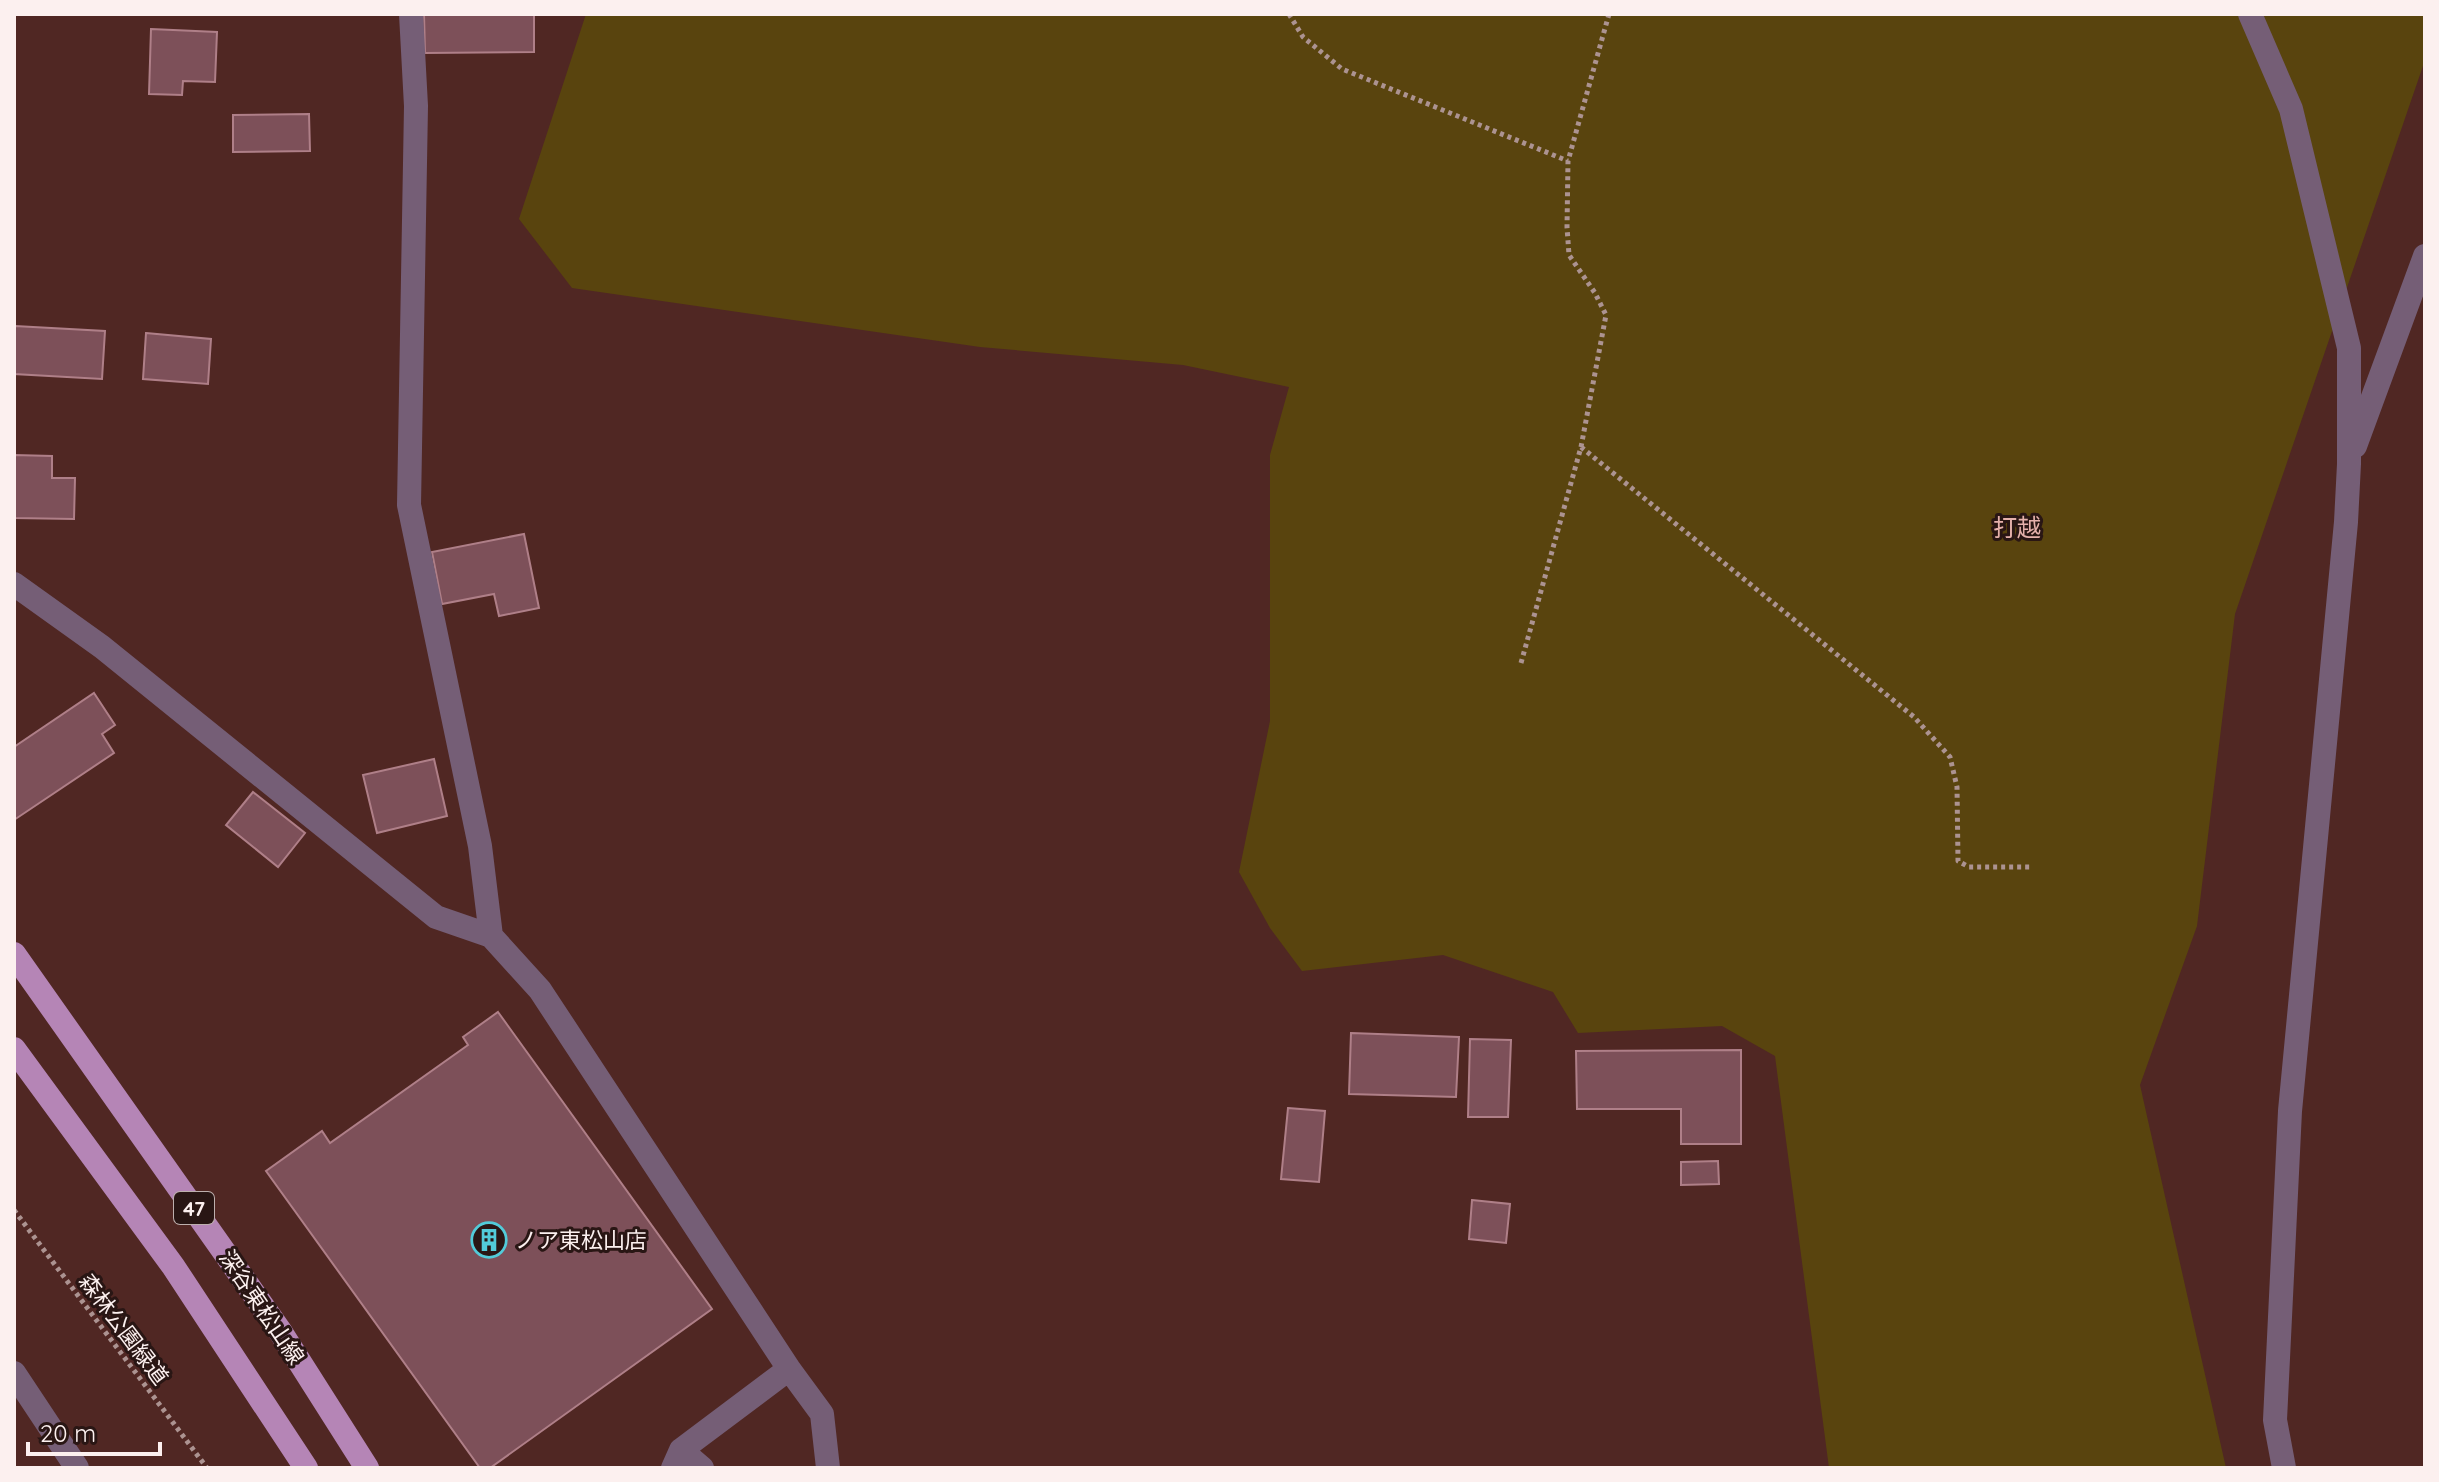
<svg xmlns="http://www.w3.org/2000/svg" width="2439" height="1482" font-family="Quicksand,'Noto Sans JP',sans-serif">
	<style>
		.green { fill: #59440e }
		.building { fill: #7d5059; stroke: #af7f88; stroke-width: 2 }
		.lines { fill: none; stroke-linecap: round; stroke-linejoin: round }
		.path { stroke: #ac9391; stroke-width: 5; stroke-dasharray: 4 4; stroke-linecap: butt }
		.minor { stroke: #755e76; stroke-width: 24 }
		.major { stroke: #b585b6; stroke-width: 24 }
		.labels { text-anchor: middle; dominant-baseline: central; stroke-width: 6; stroke-linejoin: round; paint-order: stroke }
		.shield { fill: #291614; stroke: #bdafad; stroke-width: 2 }
		.shield-label { font-size: 20px; font-weight: bold; fill: #fcf0ef }
		.poi-label { font-size: 22px; fill: #fcf0ef; stroke: #291614; text-anchor: start }
		.street-label { font-size: 22px; fill: #fcf0ef; stroke: #291614 }
		.neighbourhood-label { font-size: 24px; fill: #e5b1ab; stroke: #291614 }
	</style>
	<rect width="100%" height="100%" fill="#502723"/>
	<path class="green" d="M586 14H2425V60L2235 614 2197 926 2140 1085 2226 1468H1829L1775 1056 1722 1026 1578 1033 1553 992 1443 955 1302 971 1270 928 1239 872 1270 721V455L1289 387 1183 365 980 347 572 288 519 219Z"/>
	<path class="building" d="M424 14H534V52L425 53Z
		M151 29 217 32 215 82 183 81 182 95 149 94Z
		M309 114 310 151 233 152V115Z
		M15 326 105 331 102 379 14 374Z
		M146 333 211 339 208 384 143 379Z
		M14 455 52 456V478H75L74 519 14 518Z
		M524 534 539 608 499 616 494 594 442 604 432 552Z
		M94 693 115 725 102 734 114 753 14 820V747Z
		M434 759 447 816 377 833 363 775Z
		M253 792 305 833 278 867 226 825Z
		M498 1012 712 1309 490 1468H480L266 1171 322 1131 330 1143 468 1045 463 1037Z
		M1351 1033 1459 1037 1456 1097 1349 1094Z
		M1470 1039 1511 1040 1508 1117H1468Z
		M1741 1050V1144H1681V1109H1577L1576 1051Z
		M1288 1108 1325 1111 1319 1182 1281 1179Z
		M1718 1161 1719 1184 1681 1185V1162Z
		M1472 1200 1510 1204 1506 1243 1469 1239Z"/>
	<g class="lines">
		<path class="path" d="M1289 14 1303 37 1342 69 1568 161
			M1581 447 1914 717 1950 757 1957 787 1958 861 1969 867H2031
			M1521 663 1581 447 1606 315 1595 293 1569 255 1567 227 1568 161 1609 14
			M14 1210 207 1468"/>
		<path class="minor" d="M411 14 416 106 409 505 480 846 491 936
			M2250 14 2291 109 2349 348V464L2346 522 2290 1111 2275 1420 2284 1468
			M2355 446 2425 256
			M14 584 102 647 436 917 491 936 540 990 789 1369 822 1414 828 1468
			M14 1373 77 1468
			M681 1450 702 1468
			M673 1468 681 1450 789 1369"/>
		<path class="major" d="M14 954 280 1331 367 1468
			M14 1049 173 1266 306 1468"/>
	</g>
	<defs>
		<symbol id="building-ring" viewBox="-11 -11 22 22"><circle r="9.5" fill="#291614" stroke="#52cbd9" stroke-width="1.5"/><path d="M-4-6H4V6H1V3H-1V6H-4ZM-2.5-4.3h1.7v1.8h-1.7ZM.8-4.3h1.7v1.8H.8ZM-2.5-1h1.7V.8h-1.7ZM.8-1h1.7V.8H.8Z" fill="#52cbd9"/></symbol>
	</defs>
	<g fill-rule="evenodd">
		<use href="#building-ring" x="469" y="1220" width="40" height="40"/>
	</g>
	<g class="labels">
		<rect class="shield" x="174" y="1192" width="40" height="32" rx="6"/>
		<g class="shield-label">
			<text x="194" y="1208">47</text>
		</g>
		<g class="poi-label">
			<text x="515" y="1240">ノア東松山店</text>
		</g>
		<g class="street-label">
			<text transform="translate(262 1307) rotate(56)">深谷東松山線</text>
			<text transform="translate(124 1329) rotate(53)">森林公園緑道</text>
		</g>
		<g class="neighbourhood-label">
			<text x="2017" y="527">打越</text>
		</g>
	</g>
	<rect width="2439" height="1482" fill="none" stroke="#fcf0ef" stroke-width="32"/>
	<path d="M28 1442v12h132v-12" fill="none" stroke="#fcf0ef" stroke-width="4"/>
	<text x="40" y="1442" font-size="24" fill="#fcf0ef" stroke="#291614" stroke-width="6" paint-order="stroke">20 m</text>
</svg>
